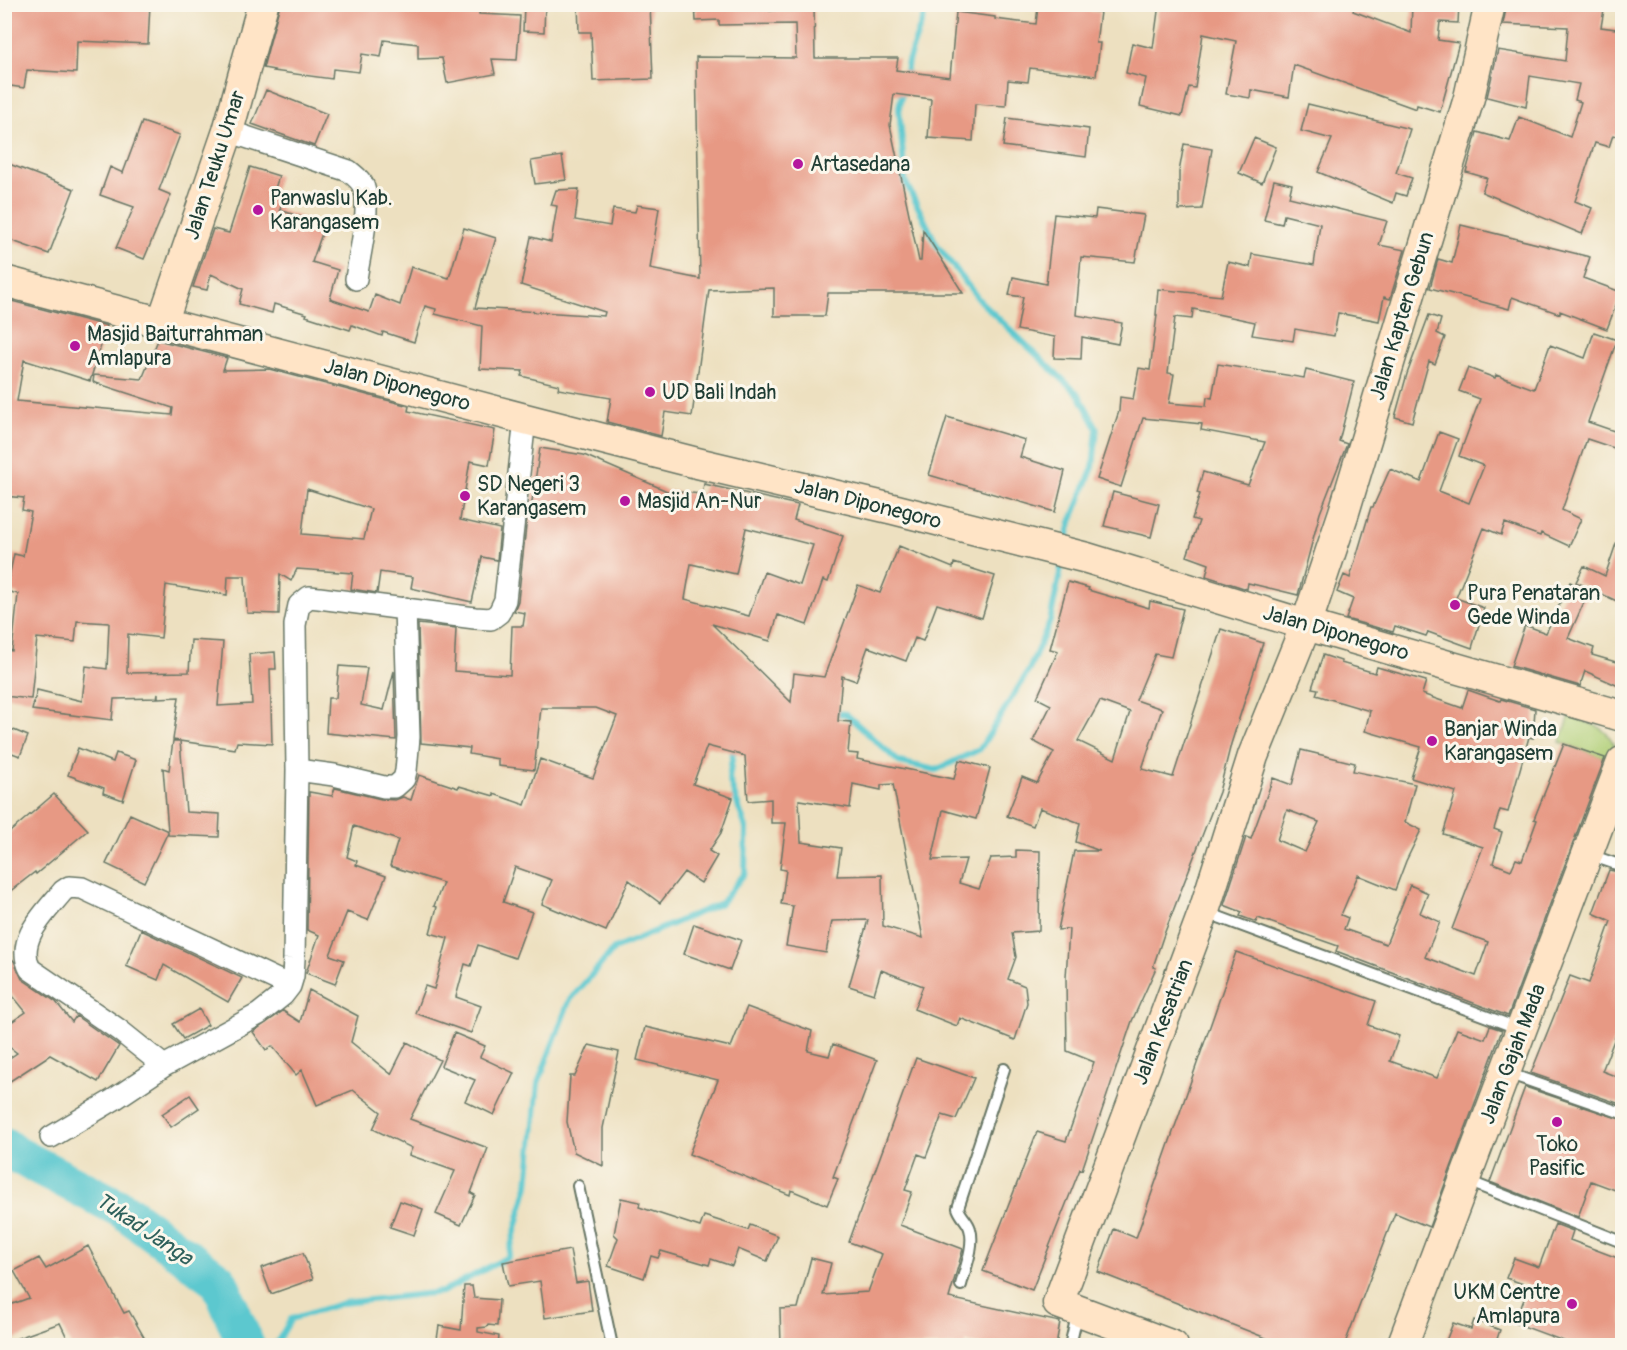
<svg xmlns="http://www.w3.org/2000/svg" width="1627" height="1350" font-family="Pangolin,sans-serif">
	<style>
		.green { fill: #afce75; stroke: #678654; stroke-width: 1.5 }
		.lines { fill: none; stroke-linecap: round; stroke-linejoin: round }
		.stream { stroke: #5bc8cf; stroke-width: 6 }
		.river { stroke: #5bc8cf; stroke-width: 38 }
		.building { fill: #e79984; fill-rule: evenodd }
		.lane-casing { stroke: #677665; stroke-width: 14 }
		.street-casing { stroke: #677665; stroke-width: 24 }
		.secondary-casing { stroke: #677665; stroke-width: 33 }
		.lane { stroke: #fff; stroke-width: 10 }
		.street { stroke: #fff; stroke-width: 21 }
		.secondary { stroke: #ffe4c6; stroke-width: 30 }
		.poi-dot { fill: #b5179e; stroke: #fbf7ec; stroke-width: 2 }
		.labels { text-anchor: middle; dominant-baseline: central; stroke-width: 6; stroke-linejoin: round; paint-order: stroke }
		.poi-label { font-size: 21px; fill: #1f3d34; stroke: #fbf7ec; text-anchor: start }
		.street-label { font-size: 21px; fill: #1f3d34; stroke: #fbf7ec }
		.water-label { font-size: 22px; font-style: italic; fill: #2e605b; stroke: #fbf7ec }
	</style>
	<rect width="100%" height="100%" fill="#fbf7ec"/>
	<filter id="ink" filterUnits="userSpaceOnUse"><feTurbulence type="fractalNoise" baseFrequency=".0167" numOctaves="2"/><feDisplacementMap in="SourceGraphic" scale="12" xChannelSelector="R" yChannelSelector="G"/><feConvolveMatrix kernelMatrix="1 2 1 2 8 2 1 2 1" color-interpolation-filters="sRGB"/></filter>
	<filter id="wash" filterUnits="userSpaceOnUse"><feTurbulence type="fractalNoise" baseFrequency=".008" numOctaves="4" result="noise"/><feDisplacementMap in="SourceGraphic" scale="24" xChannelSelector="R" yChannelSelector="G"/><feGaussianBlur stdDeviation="1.35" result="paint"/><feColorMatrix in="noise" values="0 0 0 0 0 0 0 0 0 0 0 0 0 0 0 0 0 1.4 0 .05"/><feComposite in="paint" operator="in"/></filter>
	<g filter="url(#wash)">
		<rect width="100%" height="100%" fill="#ede0c0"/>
		<path class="green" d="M1570 716C1591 723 1612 728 1616 753L1609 760 1560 742Z"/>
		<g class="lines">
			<path class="stream" d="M905 78 908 61 928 4
				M903 88 899 107 905 181 937 245 980 301 1079 395 1097 428 1093 467 1071 522 1066 543
				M831 713 846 714 899 762 936 770 980 749 1029 670 1050 621 1063 559
				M275 1346 291 1319 343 1303 442 1292 508 1257 528 1185 538 1083 569 1001 614 949 721 903 745 873 746 828 729 779 734 746"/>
			<path class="river" d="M4 1146 13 1153 123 1210 219 1281 246 1346"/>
		</g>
		<g id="blocks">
			<path class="building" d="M4 4H150L148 44 77 41 76 73 27 70 24 88 4 85Z
				M280 4H480L479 14 520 16 517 60 492 59 495 74 447 83 442 58 418 59V44L384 40 381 57 362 54 359 72 333 69 332 79 273 71 274 70 263 68Z
				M524 4H545L544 32 523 31Z
				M578 4H650L653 79 593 81 591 32H579Z
				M695 4H770V11L814 6 815 58H898L896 70 950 77 956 12 995 17V19L1036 24 1038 7 1100 12 1096 43H1100L1096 76 1030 68 1028 82 1008 80 1006 106 975 104 973 141 928 138 931 99 894 94 890 125 919 261H921L923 230 963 293H828L825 316H774V288L709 290 692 416 665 412 661 436 607 422 611 398 558 389 559 385 521 376 523 371 480 369 482 326 435 314 436 309 425 306 414 342 383 332 382 336 352 325 350 330 306 316 307 314 274 304 272 313 239 304 243 289 211 274 207 290 193 287 213 229 229 233 250 167 279 176 273 195 283 198 280 210 325 225 312 262 338 270 330 299 369 312 375 295 400 305 411 267 449 278 464 228 496 238 485 274H484L475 308 604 316 605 312 521 285 531 237 551 242 557 206 551 205 556 190 579 189 575 220 610 226 613 209 635 212 637 205 659 208 650 269 700 279 696 57 796 58 795 24 719 25V20L696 21Z
				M1159 4H1356L1353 11 1411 33 1412 4H1459L1458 23 1440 22 1438 40 1459 43 1440 112 1417 105 1416 109 1294 65 1289 97 1251 90 1250 98 1226 94 1236 41 1203 34 1195 88 1189 87 1182 116 1140 106 1146 78 1126 73 1132 43 1153 48Z
				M1507 4H1605L1601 27 1623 30V137L1613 135 1609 147 1595 143 1575 201 1592 208 1582 234 1482 192 1487 178 1466 172 1477 132 1510 141 1519 117 1570 137 1581 102 1575 100 1579 84 1530 76 1526 107 1487 97 1498 50 1565 61 1568 27 1503 24Z
				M266 90 327 114 314 146 252 124Z
				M1308 104 1410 129 1396 173 1412 178 1406 196 1396 193 1393 203 1318 172 1332 139 1301 131Z
				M1007 118 1089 129 1086 157 1003 146Z
				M142 122 180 135 159 190 171 195 144 259 116 248 134 207 100 195 110 167 123 173Z
				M1254 138 1276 147 1262 183 1239 173Z
				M1184 144 1212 149 1202 209 1179 210V172Z
				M562 156 566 180 535 184 531 161Z
				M4 162 74 189 49 254 4 238Z
				M1274 180 1292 184 1289 197 1387 221 1379 245 1405 250 1390 299 1384 297 1379 321 1338 313 1334 336 1295 329 1293 341 1252 335 1255 322 1193 309 1192 319 1175 317 1168 373 1174 374 1169 403 1206 406 1207 397 1212 398 1218 364 1304 378 1306 370 1354 382 1339 441 1347 444 1320 513 1298 595 1248 583 1247 589 1206 576 1209 564 1187 556 1199 521 1192 519 1200 494 1197 493 1203 472 1248 485 1265 442 1201 430 1202 424 1143 418 1121 487 1097 479 1119 411 1120 397 1133 399 1139 368 1150 370 1157 315H1156L1158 289 1221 296 1228 262 1250 267 1252 254 1314 265 1320 224 1284 215 1282 224 1264 220Z
				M1096 209 1144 215 1135 262 1081 257 1076 315 1122 323 1118 344 1082 337 1081 359 1054 358 1055 337 1017 330 1023 297 1009 295 1013 277 1046 284 1054 214 1095 218Z
				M1461 225 1590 257 1583 278 1621 292 1607 329 1560 311V314L1512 297 1509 309 1430 288 1438 259 1452 263Z
				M4 299 107 326 90 381 24 360 17 401 172 415 173 408 93 382 94 375 142 379 158 340 227 358 223 370 269 369 409 406 408 411 495 430 489 465 470 461 460 520 500 529 497 560 482 557 472 602 411 588 413 577 380 572 377 593 351 589 353 573 297 569 291 581 280 574 279 614 247 613 245 576H228L227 595 166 585 161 638 128 634 127 673 189 672 191 640 223 642 218 706 252 704 249 654 275 652 276 669H270L272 744 237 742 235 749 173 740 179 697 158 698V693L157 698 114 699 112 720 32 710 37 690 82 701 86 666 107 669 109 623 77 621 75 642 37 638 31 699 4 696V650L12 651 18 594 6 591 14 554 23 556 31 512 22 510 24 498 4 496ZM307 489 371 509 364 539 302 534Z
				M1429 315 1441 319 1437 333 1445 337 1435 364 1429 361 1412 422 1395 417 1407 374Z
				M1594 332 1617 340 1588 422 1623 434V451L1587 439 1562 510 1581 519 1569 546 1541 533 1540 536 1505 523 1501 535 1484 528 1456 598 1484 608 1472 648 1428 632 1426 636 1395 626 1393 632 1346 619 1353 599 1337 592 1344 575 1350 578 1371 507H1373L1390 469 1421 482 1439 432 1458 439 1439 491 1469 503 1484 466 1459 456 1480 399 1459 391 1468 368 1495 378 1496 375 1534 389 1550 345 1585 358Z
				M947 417 1025 440 1020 457 1065 471 1055 512 929 475Z
				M540 448 584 455 667 491 702 494 704 484 798 505 794 520 843 536 828 582 823 580 807 625 778 615 770 641 712 624 791 702 794 673 824 677 858 585 880 593 899 546 953 568 954 563 995 576 982 618 937 604 923 641 915 638 906 661 868 647 856 681 842 676 838 721 851 722 848 753 858 754 857 759 954 779 959 760 990 768 976 819 943 810 932 860 966 859 959 883 979 889 991 858 1016 857V850L1040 851 1039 931 1012 933 1016 957 1008 979 1025 986 1027 1003 1015 1040 960 1018 957 1026 914 1009 923 986 881 970 874 994 849 986 868 920 832 921 826 953 786 946 793 906 781 904 786 870 780 869 786 823H771V799L748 801 745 756 707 746 693 784 733 798 721 833 709 851 717 856 701 883 684 872 660 903 629 880 606 931 542 904 552 880 515 867 503 902 532 912 515 958 478 945 471 966 465 964 456 997 481 1006 471 1033 415 1013 425 986 434 989 448 938 430 933 437 907 434 906 443 883 390 866 398 840 354 826 347 857 357 861 356 865 386 876 368 920 347 912 330 955 344 960 335 984 306 973 319 935 307 930 309 792 332 796 335 788 381 799 395 800 403 797 411 800 419 775 458 788 459 786 494 796V794L525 805 540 759 593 778 617 716 596 708H541L534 770 498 766V759L469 754 470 748 421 743 418 624 456 628 454 671 510 675 512 626H523L525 613 514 611 518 601 528 508H531ZM746 528 813 545 800 585 764 572 749 616 685 599 691 564 736 574ZM853 784 881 790V785L893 784 923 938 883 926 882 875 837 876 841 848 801 842 799 800 850 808Z
				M1113 492 1159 504 1151 537 1104 526Z
				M1620 532 1623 533V604L1576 582 1584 566 1605 576Z
				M1068 582 1089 588 1088 590 1149 608 1150 601 1183 609 1171 657 1155 654 1136 700 1162 709 1142 769 1173 777 1221 629 1263 643 1231 744 1219 792 1163 937 1153 967 1156 968 1132 1021 1082 1170 1080 1169 1032 1290 983 1271 1037 1132 1066 1141 1094 1062 1067 1051 1066 978 1069 929 1058 930 1074 851H1100L1076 842 1080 823 1040 808 1033 826 1007 816 1022 777 1037 783 1054 752 1033 741 1051 705 1037 698 1058 651 1050 649ZM1100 701 1130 712 1115 759 1078 741Z
				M1570 582 1589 591 1568 638 1594 648 1592 655 1623 664V688L1585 671 1580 686 1511 666 1525 625 1546 633Z
				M1323 655 1341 661V663L1375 673 1377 667 1426 681 1422 694 1462 708 1468 690 1500 701 1501 699 1535 709 1533 738 1529 737 1508 812 1500 810 1494 829 1502 832 1493 863 1511 870 1516 859 1522 861 1537 820 1534 819 1564 744 1605 758 1508 1016 1336 951 1338 946 1258 918 1256 922 1240 916 1242 912 1224 905 1246 837 1251 839 1273 778 1292 785 1301 750 1355 763 1353 771 1415 784 1405 822 1421 830 1406 861 1395 890 1358 875 1341 915 1348 918 1344 929 1386 944 1410 885 1428 893 1420 913 1440 922 1425 957 1476 976 1488 942 1452 929 1483 847 1443 834 1456 792 1411 778 1421 747 1365 731 1370 711 1316 695 1318 689 1312 688ZM1287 810 1319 822 1305 852 1277 840Z
				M339 666 367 668 361 705 384 710 394 671 396 740 326 733 328 698H336Z
				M4 726 28 736 20 756 4 750Z
				M173 741H180L186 812 220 814 219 837 168 835V832L144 882 106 864 130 814 168 831 163 768 169 770Z
				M78 748 113 762 116 753 136 760 123 800 103 793 104 788 68 775Z
				M54 794 88 830 36 874 35 872 4 896V837Z
				M1609 870 1623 873V1017L1602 1071 1623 1079V1105L1531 1073 1570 976 1589 983 1611 921 1593 913Z
				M694 924 741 940 730 970 684 954Z
				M141 930 242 978 228 1002 164 965 158 980 126 966Z
				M4 952 14 961 22 979 56 1002 72 1022 76 1016 119 1046 98 1082 50 1055 4 1085V1062L17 1053 4 1043V1027L26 1012 4 985Z
				M1236 952 1376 1001 1368 1025 1399 1036 1390 1061 1437 1078 1457 1029 1485 1039 1490 1026 1502 1030 1429 1227 1395 1213 1344 1346H1269L1271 1340 1098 1272 1114 1229 1136 1238Z
				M309 990 358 1016 351 1042 391 1074 407 1042 440 1060 410 1119 488 1148 471 1193 475 1195 461 1225 436 1214 455 1171 409 1155 412 1148 373 1129 381 1112 353 1090 317 1105 302 1070 296 1075 272 1046 266 1050 253 1032 283 1011 300 1022Z
				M747 1007 812 1031 808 1051 829 1056 833 1044 877 1060 833 1177 838 1179 827 1205 791 1190 790 1195 689 1154 718 1080 637 1060 645 1027 731 1047Z
				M199 1009 208 1025 183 1039 173 1024Z
				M454 1033 485 1046 480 1057 514 1073 494 1115 465 1101 475 1080 441 1066Z
				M589 1045 619 1052 603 1128V1166L574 1152 567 1122 570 1076H575Z
				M916 1058 974 1078 956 1119 942 1115 926 1157 918 1154 905 1190 912 1192 900 1225 963 1249 949 1298 1060 1322 1056 1346H986L966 1342V1346H781L780 1309 798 1308 811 1258 831 1263 823 1295 868 1292 882 1254 849 1242Z
				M1525 1087 1623 1120V1193L1591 1181 1578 1217 1490 1182Z
				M190 1095 199 1108 171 1127 162 1114Z
				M621 1198 640 1202 639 1207 700 1227 704 1216 748 1230 750 1225 778 1236 767 1261 738 1249 732 1266 711 1259 709 1265 661 1251 658 1258 651 1256 644 1278 608 1266 618 1238 614 1234Z
				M400 1201 423 1209 414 1235 390 1227Z
				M1555 1224 1573 1231 1570 1240 1623 1260V1346H1577L1515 1323 1529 1286 1506 1278 1514 1258 1539 1267Z
				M88 1246 124 1313 129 1311 149 1346H71L60 1323 4 1343V1307L29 1298 14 1271 39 1258 46 1269Z
				M570 1250 576 1283 588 1281 592 1311 545 1318 540 1281 508 1286 503 1262Z
				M303 1253 313 1279 271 1294 261 1268Z
				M464 1286H472L474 1298 499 1300 497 1326 488 1325 487 1327 478 1328V1332L499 1336 498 1346H436L439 1326 461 1330Z
				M1474 1320 1500 1330 1497 1339 1510 1343 1509 1346H1444L1453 1323 1471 1329Z"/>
		</g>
	</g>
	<g filter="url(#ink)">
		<use href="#blocks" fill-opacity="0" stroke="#677665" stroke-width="1.5"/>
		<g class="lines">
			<defs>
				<path id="lane" d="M1590 855 1622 866
					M1205 912 1520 1029
					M1507 1073 1622 1113
					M1465 1180 1622 1242
					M578 1186 612 1346
					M961 1285C965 1269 975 1245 970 1229 968 1221 961 1217 958 1208L1004 1069
					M1070 1346 1078 1311"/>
				<path id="street" d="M228 131 349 171C355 176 362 181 364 188 371 209 359 257 356 279
					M297 770 334 775 384 787H395L404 779 406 771 409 737 405 608
					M164 1066 119 1030 30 969C15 940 45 913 63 891L69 887 82 888 290 986
					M51 1137 113 1100 164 1066 259 1014 283 995 290 986 293 976 294 959 297 770 295 625 299 605 309 597 319 598 475 618 491 619 499 613 505 600 525 419"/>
				<path id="secondary" d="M4 281 525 419 697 463 893 509 1087 558 1306 625 1622 716
					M162 323 228 131 263 4
					M1173 1346 1058 1303 1204 911 1253 756 1306 625 1344 512 1469 98 1490 4
					M1402 1346 1622 762"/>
			</defs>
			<use href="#lane" class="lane-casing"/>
			<use href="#street" class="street-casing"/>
			<use href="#secondary" class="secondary-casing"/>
			<use href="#lane" class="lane"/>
			<use href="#street" class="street"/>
			<use href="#secondary" class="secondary"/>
		</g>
	</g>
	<g class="poi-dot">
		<circle cx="798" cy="164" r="6"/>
		<circle cx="258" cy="210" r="6"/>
		<circle cx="75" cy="346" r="6"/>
		<circle cx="650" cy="392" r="6"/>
		<circle cx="465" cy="496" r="6"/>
		<circle cx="625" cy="501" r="6"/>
		<circle cx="1455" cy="605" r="6"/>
		<circle cx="1432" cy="741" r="6"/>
		<circle cx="1557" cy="1122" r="6"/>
		<circle cx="1572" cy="1304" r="6"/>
	</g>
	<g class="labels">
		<g class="poi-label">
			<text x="810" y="164">Artasedana</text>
			<text x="270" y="198">Panwaslu Kab.<tspan x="270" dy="24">Karangasem</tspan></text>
			<text x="87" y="334">Masjid Baiturrahman<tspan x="87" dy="24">Amlapura</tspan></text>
			<text x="662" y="392">UD Bali Indah</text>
			<text x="477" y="484">SD Negeri 3<tspan x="477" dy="24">Karangasem</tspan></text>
			<text x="637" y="501">Masjid An-Nur</text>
			<text x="1467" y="593">Pura Penataran<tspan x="1467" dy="24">Gede Winda</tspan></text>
			<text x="1444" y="729">Banjar Winda<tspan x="1444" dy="24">Karangasem</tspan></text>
			<text x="1557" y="1144" text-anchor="middle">Toko<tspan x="1557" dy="24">Pasific</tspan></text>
			<text x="1560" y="1292" text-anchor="end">UKM Centre<tspan x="1560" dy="24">Amlapura</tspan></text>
		</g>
		<g class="street-label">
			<text transform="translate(215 165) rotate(-72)">Jalan Teuku Umar</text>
			<text transform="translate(1402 316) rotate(-73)">Jalan Kapten Gebun</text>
			<text transform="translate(397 385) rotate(15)">Jalan Diponegoro</text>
			<text transform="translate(868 504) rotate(14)">Jalan Diponegoro</text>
			<text transform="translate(1336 633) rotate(16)">Jalan Diponegoro</text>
			<text transform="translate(1163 1022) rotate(-69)">Jalan Kesatrian</text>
			<text transform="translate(1513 1054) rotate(-69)">Jalan Gajah Mada</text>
		</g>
		<g class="water-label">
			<text transform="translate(144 1229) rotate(34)">Tukad Janga</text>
		</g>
	</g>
	<rect width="1627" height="1350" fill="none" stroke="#fbf7ec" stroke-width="24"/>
</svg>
